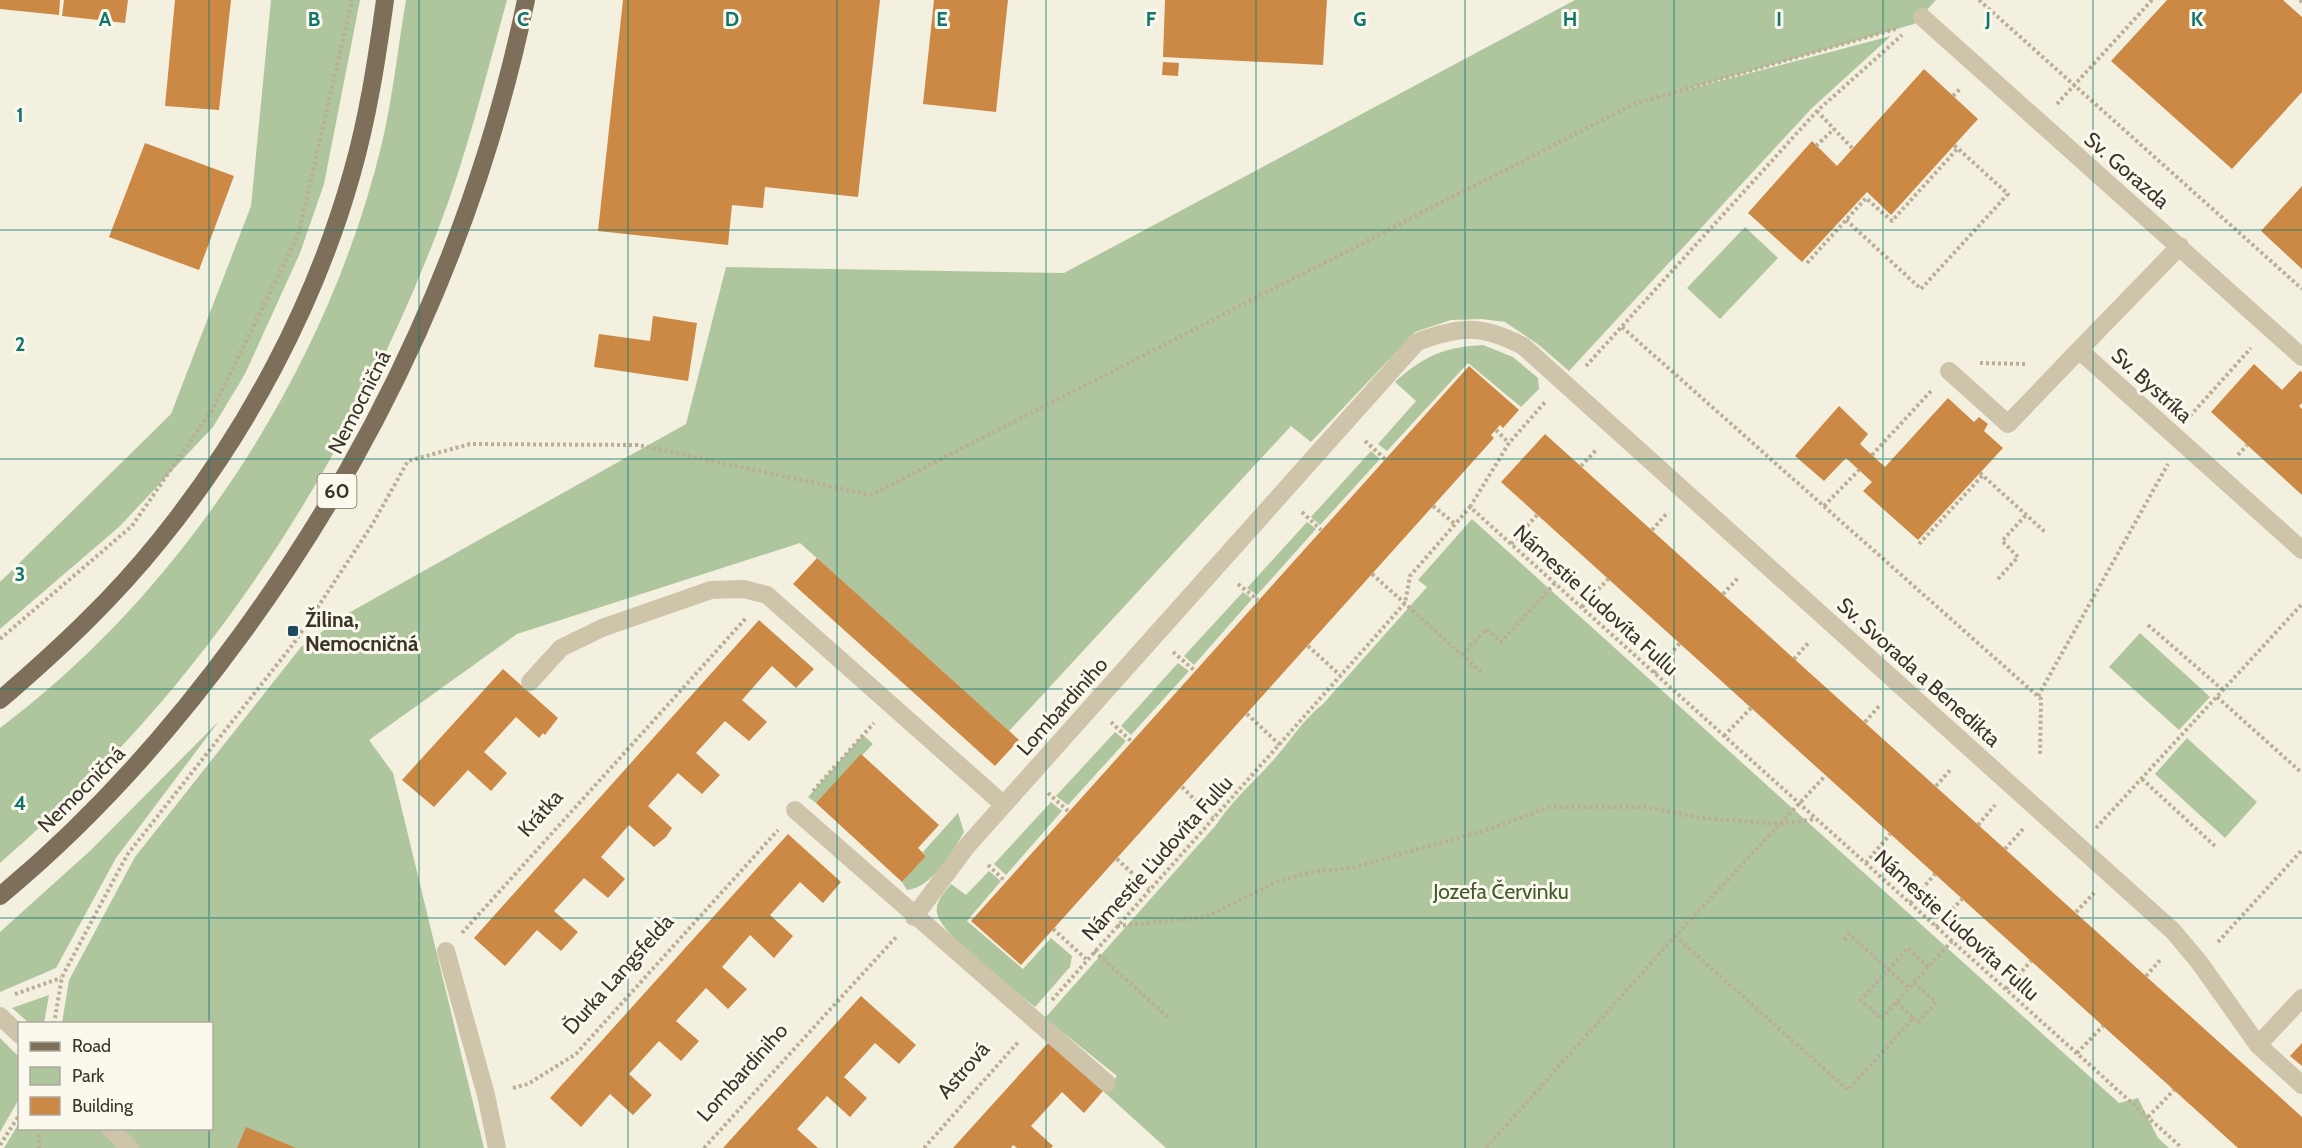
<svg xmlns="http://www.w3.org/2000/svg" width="2302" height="1148" font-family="Cabin,sans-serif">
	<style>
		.green { fill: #aec59e }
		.building { fill: #cc8945 }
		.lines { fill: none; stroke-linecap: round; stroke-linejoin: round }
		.path { stroke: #baae94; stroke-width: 4; stroke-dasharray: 3 3; stroke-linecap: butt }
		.minor { stroke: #cec4aa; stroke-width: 18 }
		.major { stroke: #7e6f5a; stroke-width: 18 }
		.grid { fill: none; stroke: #0f766e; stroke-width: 1.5; stroke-opacity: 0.55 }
		.poi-dot { fill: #1c4a60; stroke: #fbf8ed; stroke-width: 2 }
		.labels { text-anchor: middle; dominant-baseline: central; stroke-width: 6; stroke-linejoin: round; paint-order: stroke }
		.shield { fill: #fbf8ed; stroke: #756f64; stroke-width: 1.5 }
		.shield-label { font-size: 20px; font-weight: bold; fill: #3b342a }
		.street-label { font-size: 21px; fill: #3b342a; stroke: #fbf8ed }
		.poi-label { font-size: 21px; font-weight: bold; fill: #3b342a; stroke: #fbf8ed; text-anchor: start }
		.park-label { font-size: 21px; fill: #3e5b2c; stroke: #fbf8ed }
		.grid-label { font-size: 20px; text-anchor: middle; font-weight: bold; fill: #0f766e; stroke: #fbf8ed; stroke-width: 6; stroke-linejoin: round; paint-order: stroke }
	</style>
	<rect width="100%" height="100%" fill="#f4f0df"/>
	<path class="green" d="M271 0H360L324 184 300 253 245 374 213 427 119 527 0 629V582L171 414 251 206Z
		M406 0H507C485 79 466 159 436 235 364 421 258 600 122 746 83 788 42 826 0 863V728C185 589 328 368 382 143 393 96 398 47 406 0Z
		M1575 0H1936L1914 24 1678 92 1891 36 1811 109 1569 371 1539 345 1505 322 1481 319 1451 320 1415 332 1311 442 1291 426 1009 731 800 543 517 634 369 740 393 773 484 1148H4L19 1123 20 1128H212V1024L62 1023 69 980 135 857 301 647 345 615 686 424 726 267 1064 273Z
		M1745 227 1778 258 1720 319 1687 288Z
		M1483 345 1513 357 1538 378 1539 389 1521 407 1468 363 1387 451 1378 444 1416 401 1395 382C1424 356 1444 347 1483 345Z
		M1371 451 1380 459 1320 525 1311 517Z
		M1472 519 2119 1103 2138 1098 2158 1138 2169 1148H1166L1103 1091 1117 1076 1045 1018 1216 825C1233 799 1256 780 1276 757 1293 737 1302 721 1323 704L1427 587 1418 580Z
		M1307 522 1316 529 1257 595 1247 588Z
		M1243 592 1252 599 1194 665 1184 656Z
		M2140 633 2210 697 2179 730 2109 667Z
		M1178 663 1189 671 1131 735 1121 726Z
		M219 721 116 858 56 968 0 992V932L91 850Z
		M1115 732 1126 741 1068 805 1056 796Z
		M863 735 873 744 816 803 808 797Z
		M2187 738 2257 802 2225 838 2155 774Z
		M1051 802 1062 811 1006 875 994 864Z
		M958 813 964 832C953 851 932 888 907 890L902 882 926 856 923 852Z
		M989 871 1001 881 967 921 1023 969 1051 938 1072 956 1070 967 1035 1007C1014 990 941 936 937 913 935 901 945 892 951 884L966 895Z
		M49 995 44 1023H29L12 1008Z
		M0 1038 20 1058 19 1099 0 1132Z"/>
	<path class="building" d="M0 0H60L59 15 0 9Z
		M64 0H128L125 23 62 16Z
		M175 0H231L219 110 165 106Z
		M623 0H880L858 197 765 187 763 208 732 205 728 245 598 231Z
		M934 0H1008L996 112 923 104Z
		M1165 0H1327L1323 65 1163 57Z
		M2167 0H2283L2302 17V92L2232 169 2111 61Z
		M1163 62 1179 63 1178 76 1162 75Z
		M1924 69 1978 119 1891 215 1867 192 1802 262 1748 213 1812 141 1837 166Z
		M145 143 234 176 199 270 109 237Z
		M2302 186V269L2261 231Z
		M653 316 697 323 688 381 594 367 599 334 650 341Z
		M2254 364 2282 390 2300 371 2302 372V403L2299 406 2302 409V495L2211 412Z
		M1469 366 1519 410 1503 428 1500 425 1491 435 1494 438 1021 965 971 921Z
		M1948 398 1974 422 1979 417 1988 424 1984 431 2003 448 1918 540 1863 491 1872 482 1846 458 1824 481 1795 456 1839 406 1868 434 1860 444 1885 467Z
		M1545 434 2302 1117V1148H2238L1501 482Z
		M817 558 1019 740 995 766 793 584Z
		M759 620 814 669 796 688 772 666 742 700 767 722 749 741 725 721 696 753 720 775 702 794 678 773 648 806 672 828 666 837 654 847 629 825 601 857 625 879 608 898 584 878 554 911 578 932 561 951 537 930 505 966 474 938Z
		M503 669 558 718 545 735 543 733 539 738 516 717 484 752 507 773 491 791 468 770 434 807 402 780Z
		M861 754 939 825 918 848 926 856 902 882 816 803Z
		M788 834 841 882 823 903 800 882 770 915 793 936 774 958 750 935 722 967 747 989 728 1009 706 988 676 1021 699 1041 681 1061 659 1041 629 1074 652 1095 633 1115 610 1094 581 1127 550 1098Z
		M861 996 916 1045 899 1064 875 1043 844 1077 867 1098 850 1117 827 1096 797 1129 818 1148H723Z
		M1048 1043 1103 1091 1084 1113 1062 1092 1031 1126 1053 1146 1051 1148H1017L1013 1145 1011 1148H953Z
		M2302 1043V1066L2290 1056Z
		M246 1127 296 1148H237Z"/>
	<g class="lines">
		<path class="path" d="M1979 0 2302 289
			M2300 0 2302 2
			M1953 96 1961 88
			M2057 104 2152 0
			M1817 111 1852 148
			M1816 146 1834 129
			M1846 220 1921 289 2008 194 1954 145
			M1807 263 1866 198 1892 221 1958 148
			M1622 327 2041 699 2040 756
			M1980 363 2027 364
			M1586 366 1817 111 1902 35
			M2190 416 2251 348
			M1496 430 1509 443
			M1365 441 1385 459
			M1872 455 1931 391
			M2238 455 2247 445
			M1581 466 1597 449
			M1980 473 2045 532
			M1433 506 1455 524
			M1824 506 1859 470
			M1470 507 1509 443 1546 401
			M1302 512 1321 530
			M1652 530 1668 512
			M1511 544 1537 515
			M1919 544 1983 475
			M1372 574 1481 672
			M1998 579 2018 557 2002 541 2026 515
			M1238 584 1258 600
			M1723 594 1739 577
			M1582 607 1608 579
			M2148 625 2223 690
			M0 639 132 526 212 410 298 236 352 0
			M1308 646 1340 675
			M1173 652 1194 670
			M1462 655 1486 629 1501 642 1555 583
			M1794 659 1810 641
			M1654 673 1680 643
			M2038 696 2168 464
			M2217 697 2302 773
			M1247 714 1280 745
			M1111 722 1131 741
			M1865 722 1880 705
			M1724 736 1751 708
			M2142 779 2217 848
			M1936 786 1951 769
			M1182 787 1213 818
			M813 791 874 723
			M1048 793 1068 811
			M1978 825 1995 805
			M2096 828 2302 604
			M2005 849 2023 829
			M1117 859 1149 889
			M1866 863 1890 834
			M988 865 1005 881
			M1910 903 1935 874
			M2076 912 2094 893
			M1117 926 1205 917 1279 881 1316 871 1351 868 1490 829 1549 807H1646L1702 818 1779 824 1816 819
			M1936 927 1962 899
			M1053 929 1086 959
			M462 933 747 617
			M1675 936 1848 1090 1913 1018 1896 1002
			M1844 940 1849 934 1909 988
			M2218 942 2302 850
			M1094 951 1169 1018
			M1928 967 1908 948 1861 1000 1881 1019 1952 941
			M2146 976 2161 959
			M2006 989 2031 961
			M15 994 61 978
			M1052 1000 1405 603 1410 576 1470 507 2182 1148
			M1913 1018 1918 1022 1936 1002 1914 983
			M54 1024 62 977 127 855 294 643 372 525 408 461 470 444 638 445 871 495 1634 104 1899 28
			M2077 1053 2103 1026
			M513 1088 528 1084 576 1054 778 830
			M2148 1117 2174 1090
			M39 1128V1148
			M0 1145 20 1114
			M704 1148 897 936
			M924 1148 1019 1041
			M1486 1148 1675 936 1825 776"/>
		<path class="minor" d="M1922 17 2302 357
			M2180 246 2079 350 2302 550
			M1949 371 2008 424 2079 350
			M530 682 561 648 602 628 711 590 744 589 767 595 1004 805
			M795 810 1107 1083
			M914 917 967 846 1417 342C1460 326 1481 324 1523 346L2173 931 2199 962 2258 1045 2302 1085
			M446 951 486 1095 497 1148
			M0 1016 20 1035
			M2258 1045 2302 998
			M110 1128 130 1148"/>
		<path class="major" d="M0 700C57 651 113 599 160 540 246 434 315 305 352 173 368 117 377 58 385 0
			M0 896C92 820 171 731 241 635 380 445 478 231 526 0"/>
	</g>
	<path class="grid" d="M209 0V1024M419 0V1148M628 0V1148M837 0V1148M1046 0V1148M1256 0V1148M1465 0V1148M1674 0V1148M1883 0V1148M2093 0V1148M0 230H2302M0 459H2302M0 689H2302M0 918H2302M209 1128V1148"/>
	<rect class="poi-dot" x="287" y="625" width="12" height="12" rx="3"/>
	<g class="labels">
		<rect class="shield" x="317.5" y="474" width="39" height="34" rx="4.5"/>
		<g class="shield-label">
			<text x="337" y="491">60</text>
		</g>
		<g class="street-label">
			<text transform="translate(2127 170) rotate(41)">Sv. Gorazda</text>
			<text transform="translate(2152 385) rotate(42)">Sv. Bystríka</text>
			<text transform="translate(359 402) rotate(-63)">Nemocničná</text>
			<text transform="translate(1596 600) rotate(42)">Námestie Ľudovíta Fullu</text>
			<text transform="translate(1919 672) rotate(42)">Sv. Svorada a Benedikta</text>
			<text transform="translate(1062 706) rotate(-48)">Lombardiniho</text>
			<text transform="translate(81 789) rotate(-45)">Nemocničná</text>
			<text transform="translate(540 813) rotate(-48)">Krátka</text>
			<text transform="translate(1157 858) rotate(-48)">Námestie Ľudovíta Fullu</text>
			<text transform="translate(1957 925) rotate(42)">Námestie Ľudovíta Fullu</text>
			<text transform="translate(618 974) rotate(-48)">Ďurka Langsfelda</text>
			<text transform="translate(963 1070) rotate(-49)">Astrová</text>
			<text transform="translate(742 1072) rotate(-48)">Lombardiniho</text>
		</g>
		<g class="poi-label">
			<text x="305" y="619">Žilina,<tspan x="305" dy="24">Nemocničná</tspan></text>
		</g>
		<g class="park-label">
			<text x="1501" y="891">Jozefa Červinku</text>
		</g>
	</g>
	<g class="grid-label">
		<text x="105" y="26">A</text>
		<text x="314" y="26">B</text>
		<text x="523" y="26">C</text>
		<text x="732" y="26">D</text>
		<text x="942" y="26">E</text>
		<text x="1151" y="26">F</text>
		<text x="1360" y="26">G</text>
		<text x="1570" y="26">H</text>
		<text x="1779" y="26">I</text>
		<text x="1988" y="26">J</text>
		<text x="2197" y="26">K</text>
		<text x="20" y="122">1</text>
		<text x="20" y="351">2</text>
		<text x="20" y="581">3</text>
		<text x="20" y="810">4</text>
	</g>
	<rect x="18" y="1022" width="195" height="108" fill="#fbf8ed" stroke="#aeaa9f" stroke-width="1.5"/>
	<rect x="30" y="1042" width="30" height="9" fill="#7e6f5a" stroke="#aeaa9f" stroke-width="1.5"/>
	<text x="72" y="1052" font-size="18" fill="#3b342a">Road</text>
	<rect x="30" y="1067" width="30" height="18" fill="#aec59e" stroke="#aeaa9f" stroke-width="1.5"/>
	<text x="72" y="1082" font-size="18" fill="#3b342a">Park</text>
	<rect x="30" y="1097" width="30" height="18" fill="#cc8945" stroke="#aeaa9f" stroke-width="1.5"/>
	<text x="72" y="1112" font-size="18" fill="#3b342a">Building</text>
</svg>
